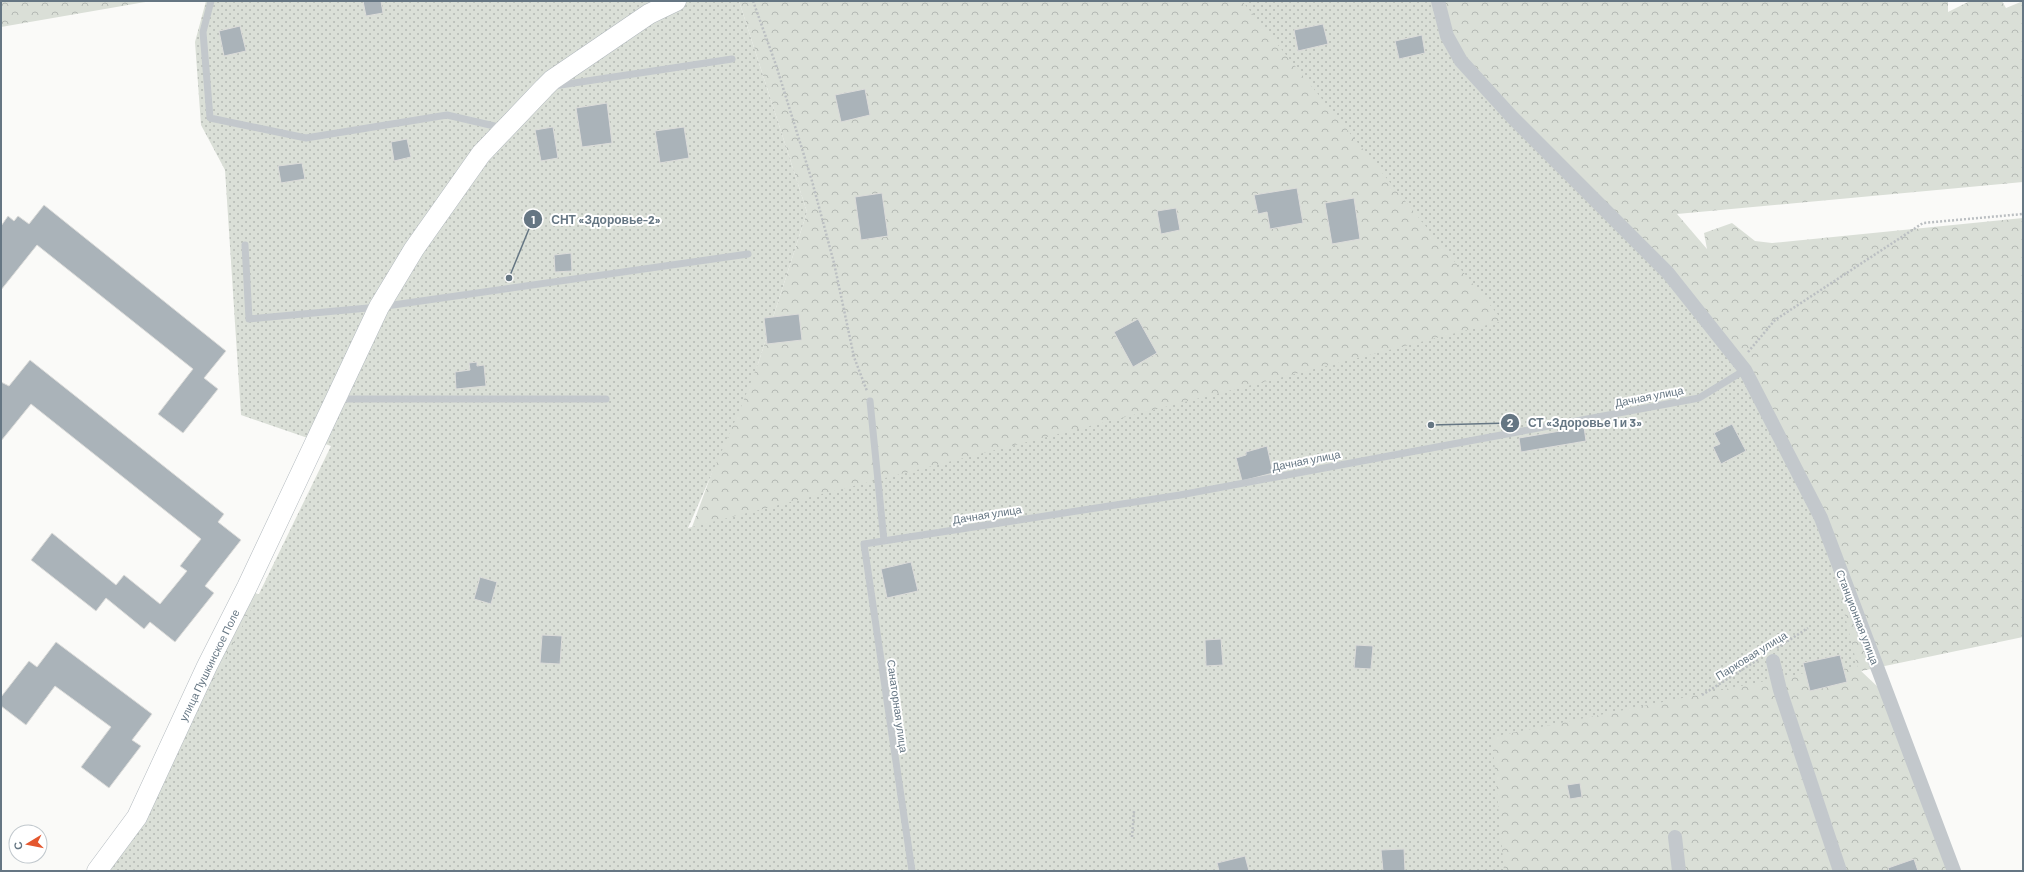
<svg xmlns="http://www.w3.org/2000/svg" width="2024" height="872" font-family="Barlow,sans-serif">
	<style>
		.forest { fill: url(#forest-crowns) }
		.garden { fill: url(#garden-dots) }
		.building { fill: #aab3b9; stroke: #dcdcda }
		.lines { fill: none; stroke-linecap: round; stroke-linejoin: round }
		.secondary-casing { stroke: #b3babf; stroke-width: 21 }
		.path { stroke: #bbbfc2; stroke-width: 2.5; stroke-dasharray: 2 2; stroke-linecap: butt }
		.service { stroke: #c3c8cc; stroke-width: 7 }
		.minor { stroke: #c3c8cc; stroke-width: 14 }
		.secondary { stroke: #fff; stroke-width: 20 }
		.labels { text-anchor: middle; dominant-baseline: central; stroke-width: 4; stroke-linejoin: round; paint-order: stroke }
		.street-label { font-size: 11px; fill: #657683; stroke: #fff }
		.leader { fill: none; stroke: #657683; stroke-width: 1.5 }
		.callout-dot { fill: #657683; stroke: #fff; stroke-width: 1.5 }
		.mark-label { font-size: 12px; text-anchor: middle; font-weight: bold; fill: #fff }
		.callout-label { font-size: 12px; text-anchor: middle; font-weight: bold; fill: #657683; stroke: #fff; stroke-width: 4; stroke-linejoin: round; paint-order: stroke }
	</style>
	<defs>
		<pattern id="forest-crowns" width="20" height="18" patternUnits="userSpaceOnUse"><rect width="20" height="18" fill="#dadfd7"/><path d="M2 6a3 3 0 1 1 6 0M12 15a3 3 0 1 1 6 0" fill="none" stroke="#b4b9b4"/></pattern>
		<pattern id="garden-dots" width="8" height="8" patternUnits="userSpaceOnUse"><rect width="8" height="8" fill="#dadfd7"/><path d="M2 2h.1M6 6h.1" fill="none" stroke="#b4b9b4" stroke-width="1.8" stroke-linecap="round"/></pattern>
	</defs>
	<rect width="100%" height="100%" fill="#fafaf8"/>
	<path class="forest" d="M1 1H151L1 27Z
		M739 1H1948V12L1970 1H2002L2006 8 2023 1V182L1677 214 1707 249 1704 233 1732 223 1755 241 1772 243 2023 218V637L1861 671 1897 705 1959 871H110L245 590 483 662 692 527 737 404 758 364 807 212Z"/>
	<path class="garden" d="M206 1H739L807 212 758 364 741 407 688 528 1503 321 1242 1H1441L1447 36 1715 332 1821 518 1858 669 1829 668 1492 737 1504 871H106L191 724 256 600 331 446 241 415 225 170 201 125 195 42Z"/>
	<path class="building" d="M363 1H381L383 13 366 16Z
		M1323 24 1328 44 1298 51 1294 30Z
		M240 26 246 51 224 56 219 31Z
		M1422 35 1425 53 1399 59 1395 41Z
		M865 89 870 115 841 122 835 95Z
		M607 103 612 143 582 147 576 108Z
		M553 127 558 158 541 161 535 130Z
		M684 127 689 158 660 163 655 131Z
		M407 139 411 157 394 161 391 142Z
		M302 163 305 179 281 183 278 166Z
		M1297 188 1303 223 1270 229 1267 212 1258 214 1254 195Z
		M882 193 888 236 861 240 855 197Z
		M1354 198 1360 239 1332 244 1325 203Z
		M44 205 226 351 204 378 218 389 183 433 158 414 193 369 37 245 1 290V226L8 216 14 221 18 216 29 224Z
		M1176 208 1180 230 1161 234 1157 211Z
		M571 253 572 271 555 272 554 255Z
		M799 314 802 340 767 344 764 318Z
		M1138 319 1157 353 1133 367 1114 332Z
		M30 360 224 514 218 522 241 540 205 586 214 593 175 642 150 622 144 629 106 598 96 611 31 560 52 533 116 585 124 575 160 604 187 571 180 566 201 539 31 404 1 441V382L9 386Z
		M477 362V366L484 365 486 386 456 389 455 372 470 370 469 363Z
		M1732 424 1746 451 1721 464 1713 447 1720 444 1714 433Z
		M1584 427 1586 441 1521 452 1519 438Z
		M1267 446 1273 473 1242 481 1236 458 1246 455V452Z
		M911 562 918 591 887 598 881 569Z
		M480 577 497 582 491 604 474 599Z
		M542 635 562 636 560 664 540 663Z
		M1221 639 1223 665 1206 666 1205 640Z
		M56 642 152 714 132 740 141 746 109 788 81 767 111 727 55 686 26 725 1 706V697L29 661 37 667Z
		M1356 645 1373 646 1371 669 1354 668Z
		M1840 655 1847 682 1810 691 1803 663Z
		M1580 783 1582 797 1570 799 1567 785Z
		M1404 849 1405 871H1383L1381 850Z
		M1245 856 1249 871H1219L1217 863Z
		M1914 859 1918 871H1889L1888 868Z"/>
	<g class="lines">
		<defs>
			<path id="secondary" d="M97 871 137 817 207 666 247 587 379 307 414 249 481 154 544 88 552 80 649 14 676 1"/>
		</defs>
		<use href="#secondary" class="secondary-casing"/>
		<path class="path" d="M753 1 776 65 812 181 834 263 854 357 867 391
			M1748 352 1775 320 1923 223 2023 214
			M1777 648 1808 628
			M1702 695 1759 659
			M1132 837 1134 811"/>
		<path class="service" d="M211 1 203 32 210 118 306 138 447 115 503 128
			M554 86 732 59
			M245 245 249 319 379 307 748 254
			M338 399H606
			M870 401 884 541
			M912 871 864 544 1180 495 1699 398 1745 370"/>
		<path class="minor" d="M1438 1 1447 36 1461 61 1512 117 1668 273 1745 370 1821 518 1954 871
			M1773 661 1780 690 1840 871
			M1675 837 1679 871"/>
		<use href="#secondary" class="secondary"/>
	</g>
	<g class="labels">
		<g class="street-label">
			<text transform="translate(1649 396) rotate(-11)">Дачная улица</text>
			<text transform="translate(1306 460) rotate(-11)">Дачная улица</text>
			<text transform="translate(987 514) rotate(-9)">Дачная улица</text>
			<text transform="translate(1858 617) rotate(69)">Станционная улица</text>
			<text transform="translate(1751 655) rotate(-32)">Парковая улица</text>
			<text transform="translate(209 665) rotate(-64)">улица Пушкинское Поле</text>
			<text transform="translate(898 706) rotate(82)">Санаторная улица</text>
		</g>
	</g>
	<path class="leader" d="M509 278L533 219M1431 425L1510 423"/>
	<g class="callout-dot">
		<circle cx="509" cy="278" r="4"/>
		<circle cx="1431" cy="425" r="4"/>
		<circle cx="533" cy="219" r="10"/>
		<circle cx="1510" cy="423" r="10"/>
	</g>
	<g class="mark-label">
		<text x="533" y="224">1</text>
		<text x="1510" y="427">2</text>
	</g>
	<g class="callout-label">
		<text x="606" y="224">СНТ «Здоровье-2»</text>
		<text x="1585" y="427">СТ «Здоровье 1 и 3»</text>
	</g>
	<rect width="2024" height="872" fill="none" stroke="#657683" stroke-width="4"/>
	<g transform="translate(28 844) rotate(260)"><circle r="19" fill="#ffffff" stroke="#c1c8cd"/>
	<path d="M0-3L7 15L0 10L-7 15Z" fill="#e4572e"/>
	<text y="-6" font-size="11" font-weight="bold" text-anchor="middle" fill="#657683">С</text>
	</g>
</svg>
